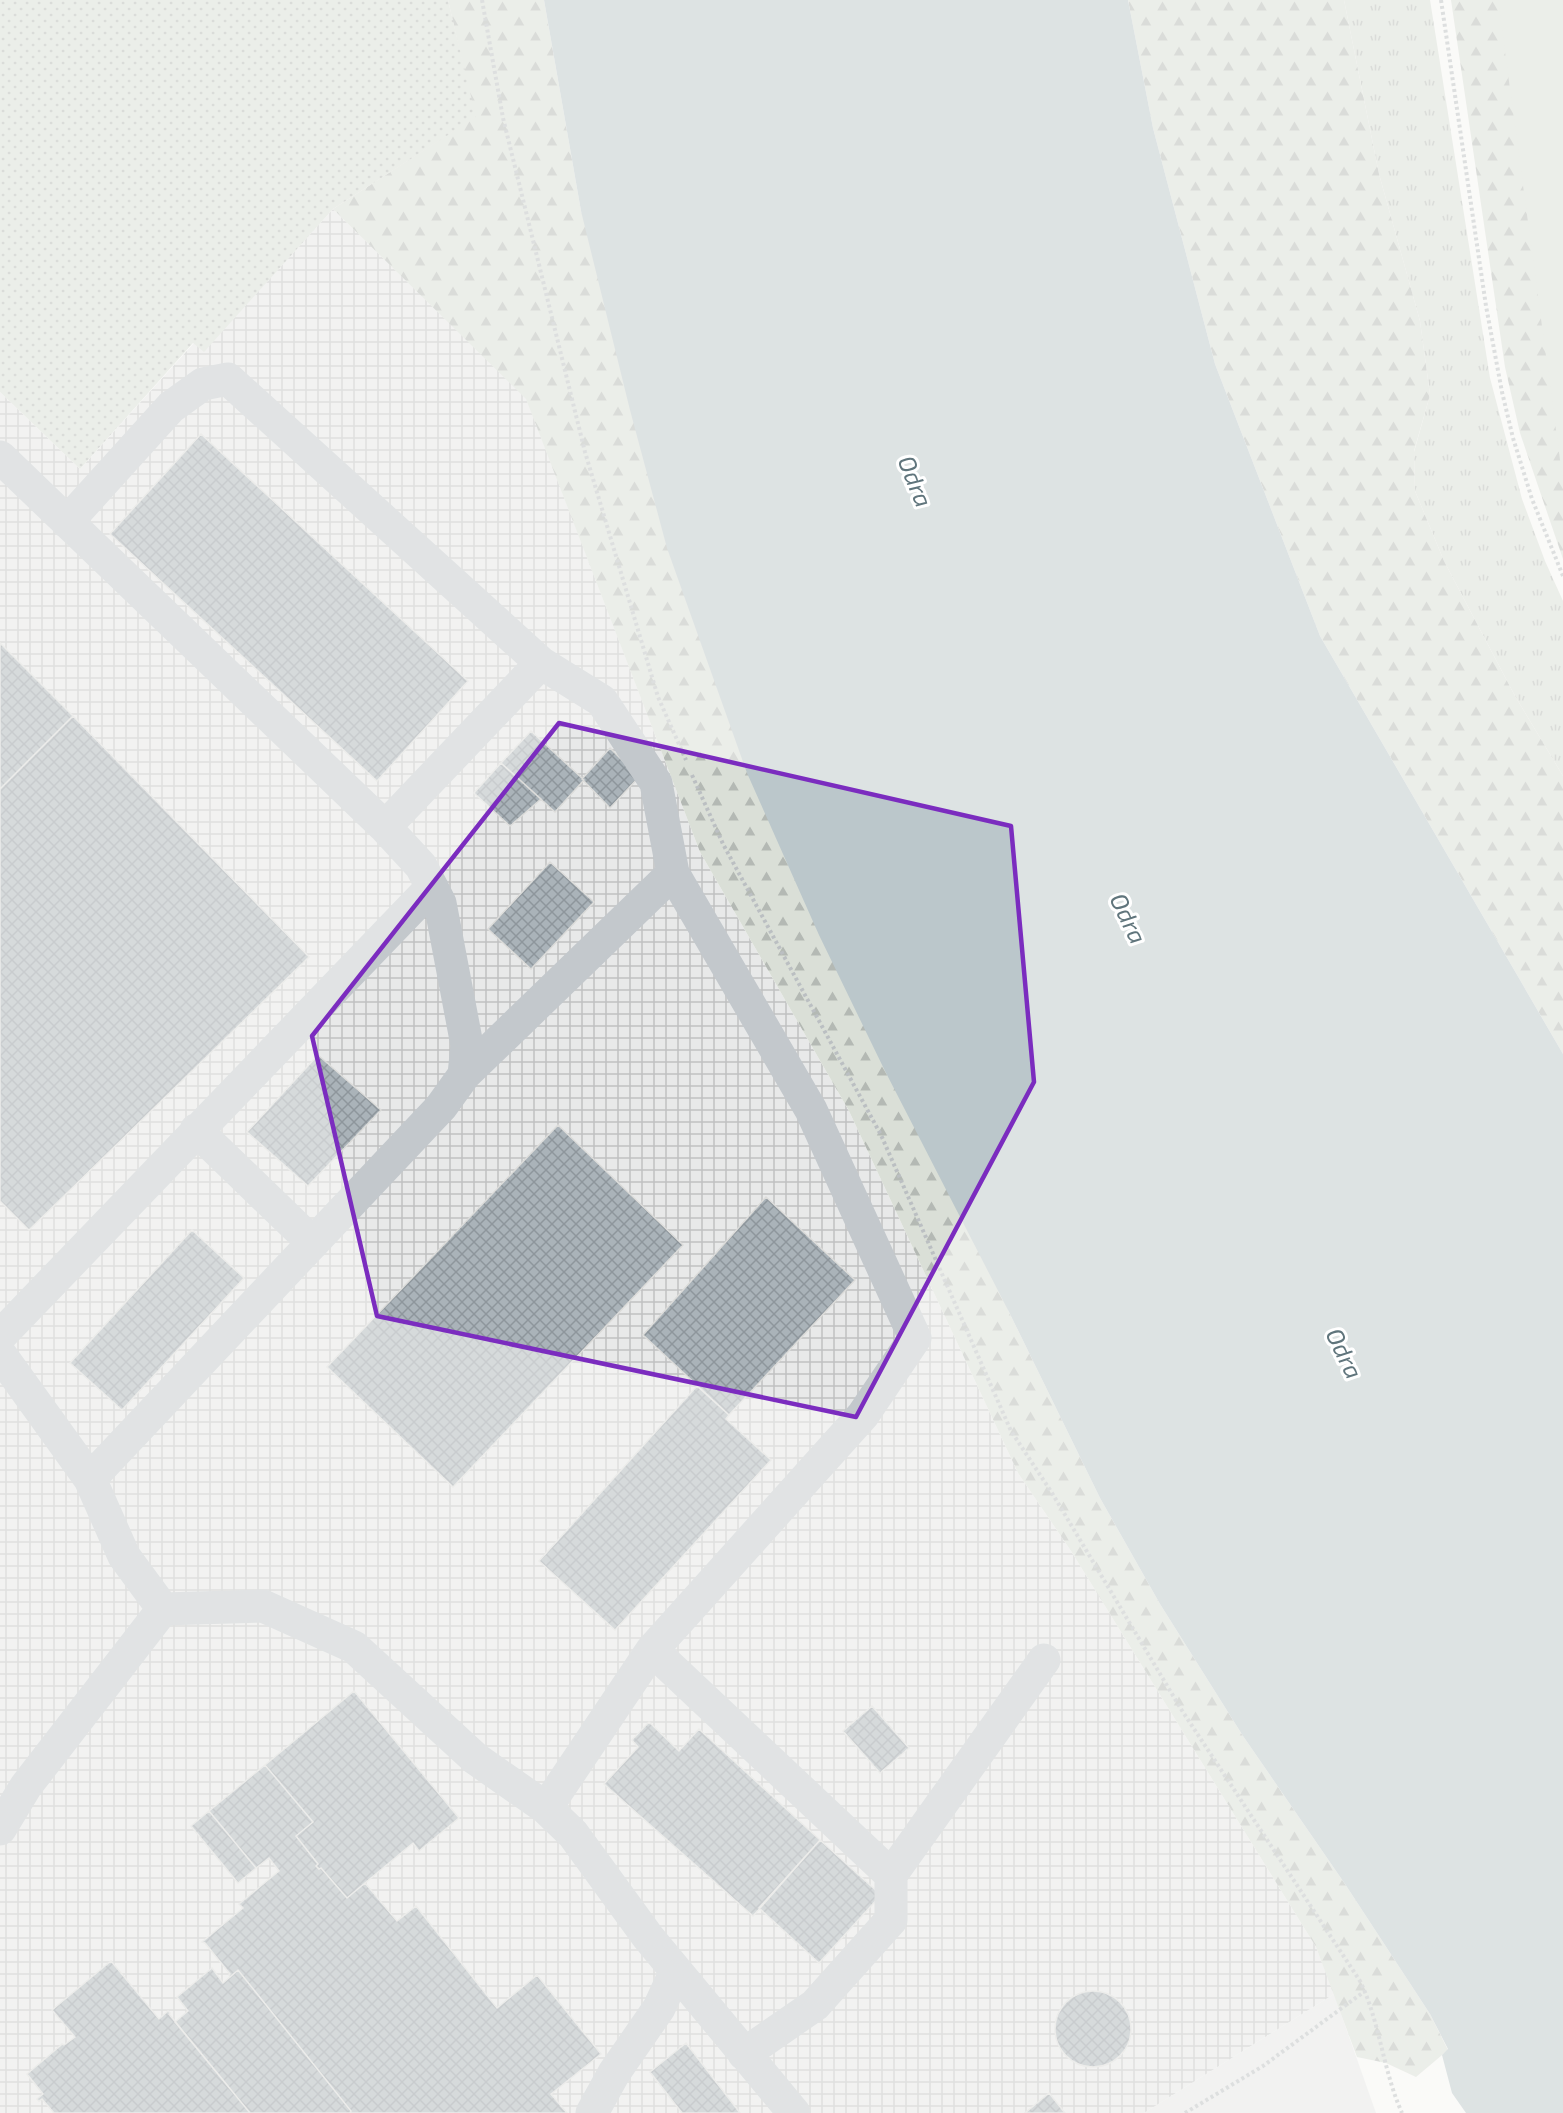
<svg xmlns="http://www.w3.org/2000/svg" width="1563" height="2113" font-family="'Exo 2',sans-serif">
	<style>
		.built { fill: #e8e9e9 }
		.industrial { fill: url(#industrial-grid) }
		.grass { fill: url(#grass-tufts) }
		.forest { fill: url(#forest-firs) }
		.park { fill: #dadfd7 }
		.garden { fill: url(#garden-dots) }
		.water { fill: #bbc7cb }
		.building { fill: url(#building-cross-hatch); stroke: #dcdcda; stroke-width: 1.5 }
		.lines { fill: none; stroke-linecap: round; stroke-linejoin: round }
		.path { stroke: #bbbfc2; stroke-width: 4; stroke-dasharray: 3 3; stroke-linecap: butt }
		.minor { stroke: #c3c8cc; stroke-width: 33 }
		.marked { fill: none; stroke: #7b2cbf; stroke-width: 4.5; stroke-linejoin: round }
		.labels { text-anchor: middle; dominant-baseline: central; stroke-width: 6; stroke-linejoin: round; paint-order: stroke }
		.water-label { font-size: 24px; font-style: italic; fill: #60757c; stroke: #fff }
	</style>
	<defs>
		<pattern id="industrial-grid" width="8" height="8" patternUnits="userSpaceOnUse" patternTransform="scale(1.5)"><rect width="8" height="8" fill="#e8e9e9"/><path d="M0 4h8M4 0v8" fill="none" stroke="#c0c1c2"/></pattern>
		<pattern id="grass-tufts" width="24" height="20" patternUnits="userSpaceOnUse" patternTransform="scale(1.5)"><rect width="24" height="20" fill="#dadfd7"/><path d="M3 7l-1-3M5 7V3M7 7l1-3M15 17l-1-3M17 17v-4M19 17l1-3" fill="none" stroke="#b4b9b4"/></pattern>
		<pattern id="forest-firs" width="22" height="20" patternUnits="userSpaceOnUse" patternTransform="scale(1.5)"><rect width="22" height="20" fill="#dadfd7"/><path d="M5 1l3.5 6h-7zM16 11l3.5 6h-7z" fill="#b4b9b4"/></pattern>
		<pattern id="garden-dots" width="8" height="8" patternUnits="userSpaceOnUse" patternTransform="scale(1.5)"><rect width="8" height="8" fill="#dadfd7"/><path d="M2 2h.1M6 6h.1" fill="none" stroke="#b4b9b4" stroke-width="1.8" stroke-linecap="round"/></pattern>
		<pattern id="building-cross-hatch" width="8" height="8" patternUnits="userSpaceOnUse" patternTransform="scale(1.5)"><rect width="8" height="8" fill="#aab3b9"/><path d="M0 0l8 8M0 8l8-8" fill="none" stroke="#8e969c"/></pattern>
	</defs>
	<rect width="100%" height="100%" fill="#fafaf8"/>
	<path class="built" d="M1334 1994 1376 2113H1144Z"/>
	<path class="industrial" d="M333 209 526 398 700 852 849 1111 1018 1473 1071 1551 1316 1947 1334 1994 1144 2113H0V392L80 469 194 343 204 351Z"/>
	<path class="grass" d="M1344 0H1430L1490 378 1522 499 1545 561 1563 601V776L1515 696 1444 561 1415 491 1414 452 1430 395 1420 321 1379 174Z"/>
	<path class="forest" d="M448 0H544L581 211 1009 1312 1100 1498 1160 1604 1243 1736 1345 1884 1430 2014 1448 2050 1416 2077 1386 2063 1357 2057 1316 1947 1071 1551 1018 1473 849 1111 700 852 526 399 333 209 475 117Z
		M1128 0H1344L1379 174 1420 321 1430 395 1414 451 1415 491 1444 561 1515 696 1563 776V1054L1320 636 1215 364 1153 128Z
		M1451 0H1563V559L1520 433 1505 367Z"/>
	<path class="park" d="M1498 0H1563V482Z"/>
	<path class="garden" d="M0 0H448L476 117 333 209 204 352 193 343 80 469 0 392Z"/>
	<path class="water" d="M544 0H1128L1153 128 1215 364 1320 636 1563 1054V2113H1466L1452 2093 1442 2055 1448 2049 1430 2014 1345 1884 1243 1736 1160 1604 1100 1498 1009 1312 885 1071 819 935 747 773 667 548 630 410 581 211Z"/>
	<path class="building" d="M201 434 468 681 377 781 110 534Z
		M0 643 73 716 0 789Z
		M73 716 309 957 29 1230 0 1201V789Z
		M531 731 584 780 555 812 501 763Z
		M610 748 639 777 610 808 582 779Z
		M501 763 541 799 510 826 474 793Z
		M550 862 594 902 531 969 488 929Z
		M318 1055 381 1110 308 1186 247 1132Z
		M558 1125 683 1245 453 1487 327 1367Z
		M766 1197 855 1280 729 1415 643 1335Z
		M192 1230 244 1278 122 1410 70 1363Z
		M697 1386 729 1415 726 1419 771 1460 615 1630 539 1561Z
		M354 1691 459 1818 419 1851 413 1843 347 1898 321 1868 319 1869 316 1866 318 1864 296 1836 313 1822 265 1765Z
		M872 1706 909 1748 880 1773 843 1731Z
		M649 1722 679 1751 699 1729 820 1840 753 1916 604 1784 638 1747 632 1740Z
		M265 1765 313 1822 296 1836 318 1864 316 1866 319 1869 321 1868 347 1898 365 1883 397 1921 416 1906 497 2008 537 1975 601 2054 551 2094 567 2113H350L351 2111 238 1970 230 1977 229 1975 230 1974 205 1943 202 1942 243 1908 239 1904 279 1871 269 1858 256 1868 209 1811Z
		M209 1811 256 1868 238 1883 191 1826Z
		M820 1840 881 1895 819 1963 759 1908Z
		M111 1961 159 2019 168 2011 170 2013 169 2014 250 2113H54L42 2099 39 2101 37 2099 43 2094 27 2074 60 2046 62 2044 64 2045 75 2037 52 2010Z
		M212 1968 223 1983 238 1970 351 2111 350 2113H250L175 2022 188 2011 177 1997Z
		M1055 2029a38 38 0 1 1 76 0a38 38 0 1 1-76 0Z
		M686 2043 740 2113H682L650 2072Z
		M1049 2093 1065 2113H1025Z"/>
	<g class="lines">
		<path class="path" d="M482 0 503 118 585 452 658 697 686 760
			M1441 0 1486 306 1502 392 1513 438 1532 499 1563 576
			M692 775 723 844 881 1135 1011 1431 1052 1493 1181 1709 1360 1981C1380 2022 1383 2071 1402 2113
			M1185 2113 1263 2066 1365 1991"/>
		<path class="minor" d="M0 457 385 827 421 866 440 903 467 1045 464 1075 441 1107 90 1479
			M67 522 171 407 203 384 228 379 541 663 385 827
			M464 1075 673 873 656 783 602 701 541 663
			M196 1130 313 1243
			M0 1336 432 887
			M0 1354 90 1479 124 1556 163 1609 26 1786 0 1829
			M163 1609 263 1606 354 1647 476 1759 546 1808 573 1834 648 1937 794 2113
			M652 1650 891 1875V1920L815 2005 744 2054
			M546 1808 652 1650 863 1415 915 1338 811 1110 673 873
			M891 1875 1044 1660
			M592 2113 614 2073 659 2008 676 1971"/>
	</g>
	<path d="M0 0H1563V2113H0ZM559 723 1011 826 1034 1082 856 1417 377 1316 312 1036Z" fill="#fafaf8" fill-opacity=".55" fill-rule="evenodd"/>
	<path class="marked" d="M559 723 1011 826 1034 1082 856 1417 377 1316 312 1036Z"/>
	<g class="labels">
		<g class="water-label">
			<text transform="translate(916 481) rotate(68)">Odra</text>
			<text transform="translate(1129 918) rotate(64)">Odra</text>
			<text transform="translate(1345 1353) rotate(64)">Odra</text>
		</g>
	</g>
</svg>
